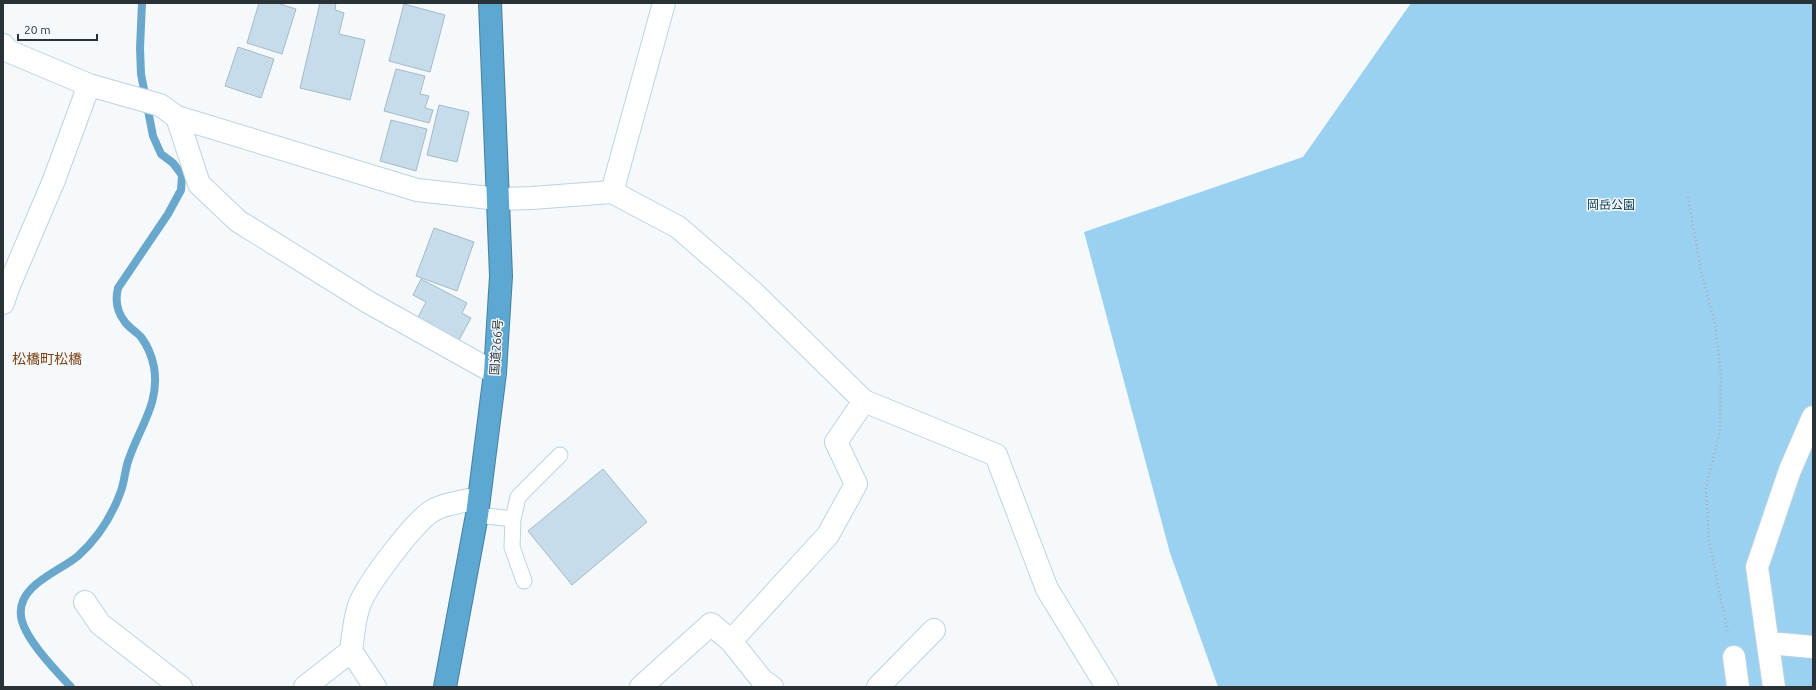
<svg xmlns="http://www.w3.org/2000/svg" width="1816" height="690" font-family="Ubuntu,'Noto Sans JP',sans-serif">
	<style>
		.green { fill: #9ad1f1 }
		.lines { fill: none; stroke-linecap: round; stroke-linejoin: round }
		.stream { stroke: #69a8cc; stroke-width: 8 }
		.building { fill: #c6dcea; stroke: #a4bac7 }
		.lane-casing { stroke: #bdd3e1; stroke-width: 17 }
		.street-casing { stroke: #bdd3e1; stroke-width: 24 }
		.highway-casing { stroke: #4a7f9c; stroke-width: 24 }
		.path { stroke: #a8aeb2; stroke-width: 2.5; stroke-dasharray: 1 3; stroke-linecap: butt }
		.lane { stroke: #fff; stroke-width: 15 }
		.street { stroke: #fff; stroke-width: 22 }
		.highway { stroke: #5ca8d2; stroke-width: 22 }
		.labels { text-anchor: middle; dominant-baseline: central; stroke-width: 3; stroke-linejoin: round; paint-order: stroke }
		.park-label { font-size: 12px; fill: #003851; stroke: #f5f9fc }
		.street-label { font-size: 12px; fill: #293237; stroke: #f5f9fc }
		.quarter-label { font-size: 14px; fill: #7d4212; stroke: #f5f9fc }
	</style>
	<rect width="100%" height="100%" fill="#f5f9fc"/>
	<path class="green" d="M1411 3H1813V687H1218L1170 553 1084 232 1303 157Z"/>
	<g class="lines">
		<path class="stream" d="M71 687C56 671 23 637 21 616 17 585 59 572 78 556 98 538 112 516 121 491 125 480 125 467 130 456 141 425 160 402 154 367 152 357 147 345 141 337 136 331 129 328 125 322 117 312 115 300 118 288L168 214 181 190 182 175 173 163 161 154 153 136 141 74 140 48 142 3"/>
	</g>
	<path class="building" d="M259 3H277L296 9 282 54 247 43Z
		M320 3H336L335 10 344 13 339 34 365 40 350 100 300 88Z
		M404 4 445 15 430 72 389 61Z
		M238 47 274 59 261 98 225 86Z
		M396 69 425 76 420 94 429 96 425 108 433 110 429 123 384 111Z
		M439 105 469 112 457 162 427 155Z
		M391 120 427 129 416 171 380 161Z
		M434 228 474 242 457 291 416 276Z
		M421 279 467 303 462 313 471 318 459 340 417 319 426 302 413 295Z
		M603 469 647 522 572 585 528 531Z"/>
	<g class="lines">
		<defs>
			<path id="lane" d="M477 515 513 519 518 497 560 455
				M513 519 512 547 524 581"/>
			<path id="street" d="M3 45 8 51 89 85 160 105 177 117 417 190 499 199 532 198 612 192 678 227 754 293 864 401 996 455 1047 589 1107 687
				M177 117 199 184 238 221 368 302 495 373
				M612 192 664 3
				M3 303 8 288 54 180 89 85
				M85 602 100 624 181 687
				M731 641 828 535 856 484 836 442 864 401
				M1768 643 1813 647
				M351 651C353 637 354 622 358 609 363 588 412 526 429 513 443 503 463 502 479 498
				M1734 657 1738 687
				M305 687 351 651 375 687
				M641 687 711 624 731 641 762 680 772 687
				M878 687 934 630
				M1774 687 1757 567 1790 470 1813 417"/>
			<path id="highway" d="M445 687 477 515 495 373 501 276 490 3"/>
		</defs>
		<use href="#lane" class="lane-casing"/>
		<use href="#street" class="street-casing"/>
		<use href="#highway" class="highway-casing"/>
		<path class="path" d="M1688 197 1701 271 1715 324 1721 374 1720 430 1706 488 1709 541 1728 633"/>
		<use href="#lane" class="lane"/>
		<use href="#street" class="street"/>
		<use href="#highway" class="highway"/>
	</g>
	<g class="labels">
		<g class="park-label">
			<text x="1611" y="204">岡岳公園</text>
		</g>
		<g class="street-label">
			<text transform="translate(496 347) rotate(-86)">国道266号</text>
		</g>
		<g class="quarter-label">
			<text x="47" y="359">松橋町松橋</text>
		</g>
	</g>
	<rect width="1816" height="690" fill="none" stroke="#293237" stroke-width="8"/>
	<path d="M18 34v6h79v-6" fill="none" stroke="#293237" stroke-width="2"/>
	<text x="24" y="34" font-size="12" fill="#293237" stroke="#f5f9fc" stroke-width="3" paint-order="stroke">20 m</text>
</svg>
